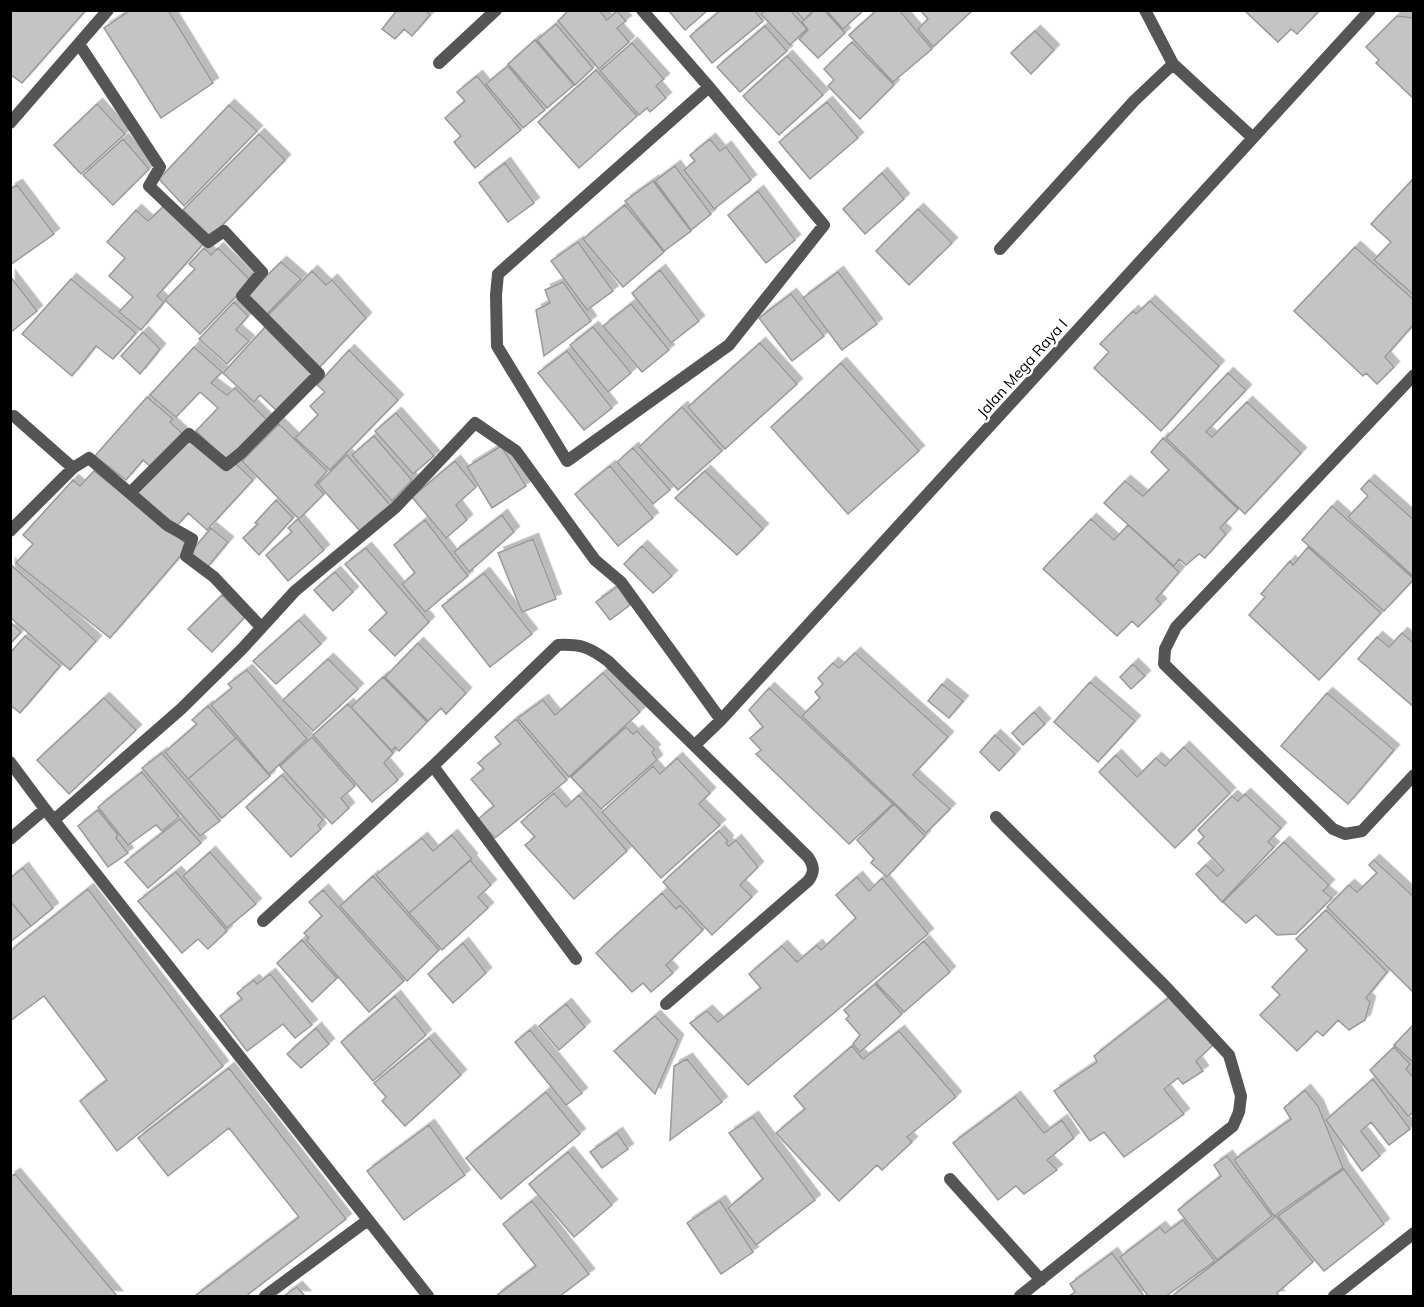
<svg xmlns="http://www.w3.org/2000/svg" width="1424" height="1307" font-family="Mulish,sans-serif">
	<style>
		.building { fill: #c4c4c4; stroke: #999; stroke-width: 1.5; filter: url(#shadow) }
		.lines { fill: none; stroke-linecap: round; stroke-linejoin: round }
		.minor { stroke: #555; stroke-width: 12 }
		.labels { text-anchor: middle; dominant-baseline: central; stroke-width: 5; stroke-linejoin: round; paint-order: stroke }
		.street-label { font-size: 15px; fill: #000; stroke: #fff }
	</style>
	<defs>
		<filter id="shadow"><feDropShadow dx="5.5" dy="-5.5" stdDeviation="0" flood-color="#0004"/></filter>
	</defs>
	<rect width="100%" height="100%" fill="#fff"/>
	<path class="building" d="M10 10H86L22 83 10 74Z
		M131 10H168L213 83 161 118 104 28Z
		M397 10H425L430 15 412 36 404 29 395 39 382 29Z
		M569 10H599L607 20 617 11 626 21 617 28 629 42 599 69 558 21Z
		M668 10H708L685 30Z
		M721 10H754L763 21 712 63 690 36Z
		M766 10H790L807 29 790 45 761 14Z
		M795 10H814L804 20Z
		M815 10H824L845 33 818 58 799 39 808 30 802 22Z
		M826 10H864L843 29Z
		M877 10H899L932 49 893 82 849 35Z
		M920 10H973L933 47 918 29 928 19Z
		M1244 10H1320L1297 34 1291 29 1278 42Z
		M1397 16 1414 18V99L1376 63 1379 60 1366 47Z
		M556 24 593 68 575 85 537 40Z
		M765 26 787 51 740 92 717 67Z
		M1035 31 1054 50 1031 74 1011 53Z
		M535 40 574 85 547 108 508 64Z
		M852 42 894 85 860 119 828 86 834 80 824 69Z
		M632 43 664 79 656 86 666 98 650 112 647 108 639 115 600 71Z
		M787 56 823 95 779 135 743 96Z
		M508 66 545 110 523 128 486 84Z
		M596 70 637 116 579 168 538 122Z
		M477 76 521 130 475 168 454 142 461 136 445 118 465 101 457 92Z
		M827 102 858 138 810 179 779 142Z
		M97 104 125 134 81 174 54 145Z
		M229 105 257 131 184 206 159 179Z
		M259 134 285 160 211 237 183 210Z
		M123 139 149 169 113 205 83 175Z
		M710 139 720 151 726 147 751 180 714 209 684 170 695 161 690 155Z
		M505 163 534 203 508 222 479 183Z
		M675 166 711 214 691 230 655 181Z
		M882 173 904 199 865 234 843 209Z
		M1414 178V295L1374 260 1391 242 1371 224Z
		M653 181 691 231 664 251 625 201Z
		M17 185 54 234 10 265V189Z
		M758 191 795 240 766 263 728 215Z
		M625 205 664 252 623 287 583 239Z
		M164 206 204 243 157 296 164 302 141 330 119 312 133 297 109 276 125 258 107 242 136 210 148 221Z
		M918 209 952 243 909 285 876 251Z
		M578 242 613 291 587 310 551 261Z
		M1355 247 1414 300V324L1385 357 1394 367 1377 384 1366 373 1363 376 1294 311Z
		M204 248 211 255 218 248 251 281 200 334 165 300 195 269 189 264Z
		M281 262 301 279 265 316 246 296Z
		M660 270 699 321 671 343 632 293Z
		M312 271 326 285 332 280 366 318 317 370 265 318Z
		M838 272 877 324 842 350 803 298Z
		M10 276 37 311 10 333Z
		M71 279 136 333 113 359 96 346 72 376 22 334Z
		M563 282 591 321 544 356 536 310 550 303 545 290Z
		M791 294 824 336 792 361 759 318Z
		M1150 301 1219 366 1161 431 1094 368 1109 352 1100 344 1133 311 1136 314Z
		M234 302 248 316 236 330 249 341 227 364 199 339Z
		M631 304 669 350 642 372 603 326Z
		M266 326 315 371 277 411 260 395 254 402 223 373Z
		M593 327 631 373 608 392 570 345Z
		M143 332 160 349 140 374 121 356Z
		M760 343 797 384 725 449 688 407Z
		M194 347 222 372 211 383 227 395 235 388 268 421 228 462 196 431 218 408 200 392 176 417 150 395Z
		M349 350 398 400 330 470 295 438 318 415 310 406 325 392 317 385Z
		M567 351 612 408 584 430 538 373Z
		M841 363 919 451 848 514 771 427Z
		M1228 373 1246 390 1206 432 1212 437 1247 402 1301 453 1245 514 1166 438Z
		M147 397 173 419 170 422 183 434 153 469 143 460 126 480 95 456Z
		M682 407 722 451 678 490 639 447Z
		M396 413 434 456 413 474 375 431Z
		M279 424 327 471 315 485 324 494 299 519 242 461Z
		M374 436 412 480 392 501 352 455Z
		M190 437 225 469 233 461 253 480 207 530 188 513 176 527 136 491Z
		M1163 438 1238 509 1220 528 1226 534 1205 558 1199 554 1186 565 1179 559 1174 566 1104 503 1125 481 1143 496 1169 470 1151 452Z
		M501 446 526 486 492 508 467 467Z
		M633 448 670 490 653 504 617 462Z
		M347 455 390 505 361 532 318 484Z
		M455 461 476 487 456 505 467 520 446 538 412 497Z
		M610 466 653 518 618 546 575 494Z
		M94 471 189 546 110 638 16 563 33 544 23 535 73 480 80 486Z
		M705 471 763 529 737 555 675 498Z
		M1369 480 1414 520V577L1348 517 1368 496 1361 489Z
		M276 500 293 518 259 555 243 538 258 524 255 523Z
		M1332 506 1414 579 1384 611 1302 540Z
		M502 515 514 532 469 572 454 552Z
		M298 519 324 550 288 581 266 555 292 532 288 528Z
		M1091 519 1114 540 1128 525 1179 572 1156 599 1161 604 1138 627 1132 621 1117 636 1043 569Z
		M425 520 468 576 425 612 402 584 415 573 394 545Z
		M211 528 228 542 206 569 189 554Z
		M533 539 556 599 522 612 498 553Z
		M642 546 672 576 653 593 624 564Z
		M1308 547 1381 613 1319 680 1249 615 1265 597 1261 594 1290 561 1293 565Z
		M366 548 429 622 395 656 369 630 387 613 345 564Z
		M10 564 96 641 70 670 10 617Z
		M335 572 353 592 333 611 314 590Z
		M484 573 532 634 490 667 442 606Z
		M618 586 630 605 610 620 596 602Z
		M222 595 245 617 212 652 188 629Z
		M299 620 321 644 276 684 253 661Z
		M10 622 21 632 10 644Z
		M1402 633 1414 643V707L1358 659 1377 637 1389 647Z
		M25 636 60 666 20 713 10 705V653Z
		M418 643 466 693 446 714 441 708 428 721 385 677Z
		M855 653 948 737 913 775 950 809 926 833 802 716 820 698 815 692 823 684 818 678 833 663 839 668Z
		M328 659 358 689 313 731 283 700Z
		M1133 664 1145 676 1131 689 1120 677Z
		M247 670 307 739 269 774 211 705 232 688 228 684Z
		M603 673 640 712 569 777 518 718 543 700 555 715Z
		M383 677 427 722 399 751 395 747 392 751 351 707Z
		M1090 682 1135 721 1098 762 1054 722Z
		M942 684 963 701 949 718 928 701Z
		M769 688 893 804 849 844 756 754 761 750 750 738 763 727 749 710Z
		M1327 693 1394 750 1348 804 1281 746Z
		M104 698 136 730 69 794 37 760Z
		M348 704 393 753 384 763 398 780 372 802 313 735Z
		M208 706 236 738 188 779 165 752 197 724 192 720Z
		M1034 712 1045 724 1023 745 1012 733Z
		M516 719 567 780 495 838 478 819 494 806 471 779 484 769 478 763 501 744 495 737Z
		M626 727 633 734 637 731 655 750 652 752 657 760 601 809 571 777Z
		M995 735 1015 754 999 771 980 752Z
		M312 737 355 786 341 798 349 808 332 824 280 766Z
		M236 738 270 776 222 818 188 779Z
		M1184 747 1230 793 1175 848 1099 772 1116 755 1137 777 1156 758 1165 766Z
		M162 753 220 821 200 836 142 768Z
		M677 758 710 793 699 804 720 825 661 878 602 812 653 766 660 774Z
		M142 772 179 817 162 831 156 825 128 845 98 807Z
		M282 775 323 820 318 825 321 829 291 857 246 807Z
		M554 793 566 807 579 795 627 851 574 899 525 845 535 837 521 822Z
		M1245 794 1281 828 1268 842 1274 847 1222 902 1196 874 1206 865 1217 876 1224 870 1198 843 1204 837 1198 830 1232 796 1238 801Z
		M894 804 925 836 887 877 871 863 874 859 857 840Z
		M98 810 118 835 116 838 128 853 108 867 78 826Z
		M180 819 201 843 148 888 125 862Z
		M719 831 728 841 726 843 729 846 736 840 758 867 740 885 752 897 712 935 663 882Z
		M452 835 472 859 409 913 376 875 422 838 433 851Z
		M1284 842 1329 885 1323 891 1332 898 1296 934 1277 935 1256 915 1246 923 1223 902Z
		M210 852 256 904 227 928 183 876Z
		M470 860 491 885 478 897 488 908 442 950 409 913Z
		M1374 860 1414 897V993L1327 907 1349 885 1357 892 1377 873 1369 865Z
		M23 868 53 908 31 926 10 901V878Z
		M176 872 227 931 208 949 198 939 182 953 138 901Z
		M373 876 439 950 407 981 340 906Z
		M857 877 869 891 882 878 928 934 748 1085 690 1023 707 1011 718 1022 761 988 749 974 782 946 797 962 817 945 821 950 856 918 836 895Z
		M88 889 223 1066 117 1151 80 1101 107 1080 44 996 10 1021V951Z
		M323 890 404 981 369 1012 306 940 309 938 304 933 322 916 309 902Z
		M662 893 676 909 680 905 703 930 666 965 673 973 651 992 643 983 632 992 596 953Z
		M10 901 31 926 10 942Z
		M1326 910 1387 972 1366 998 1370 1002 1365 1020 1349 1030 1338 1020 1323 1036 1317 1031 1297 1051 1260 1015 1280 995 1272 987 1307 950 1296 939Z
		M302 940 337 978 312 1002 277 963Z
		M924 941 950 972 904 1012 876 983Z
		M463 943 486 973 453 1003 428 974Z
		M270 974 312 1025 295 1038 283 1024 247 1051 220 1016 242 999 237 993 254 980 257 984Z
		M875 984 902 1014 860 1052 853 1044 860 1035 846 1019 849 1016 844 1010Z
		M395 996 426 1035 373 1081 341 1042Z
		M1171 996 1213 1045 1196 1061 1203 1071 1183 1084 1178 1078 1164 1089 1184 1114 1124 1157 1104 1132 1090 1141 1054 1091 1097 1062 1094 1056Z
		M566 1004 585 1027 559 1050 539 1026Z
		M655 1016 678 1040 655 1094 614 1051Z
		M1414 1024V1063L1394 1045Z
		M316 1028 329 1044 301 1068 287 1054Z
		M530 1030 582 1093 566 1105 515 1042Z
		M899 1031 956 1097 907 1137 912 1142 882 1170 877 1165 839 1201 776 1133 805 1109 794 1096 852 1046 863 1059Z
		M429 1038 461 1075 405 1126 382 1101 386 1097 374 1083Z
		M1394 1047 1410 1064 1406 1069 1414 1078V1112L1408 1116 1370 1070Z
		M687 1059 722 1102 670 1140 674 1066Z
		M229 1068 346 1219 246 1296H195L299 1217 229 1128 168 1176 138 1138Z
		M1373 1079 1410 1129 1389 1145 1371 1122 1361 1131 1380 1156 1362 1171 1326 1120Z
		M1305 1090 1318 1106 1343 1168 1274 1216 1234 1160 1291 1119 1284 1108Z
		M546 1092 580 1134 501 1199 466 1158Z
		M1015 1097 1044 1133 1062 1120 1074 1138 1047 1160 1057 1170 1024 1194 1016 1186 998 1200 953 1143Z
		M753 1117 815 1200 756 1245 728 1208 763 1179 729 1133Z
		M429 1125 465 1175 404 1220 367 1171Z
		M617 1133 628 1149 602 1168 590 1152Z
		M568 1152 612 1205 574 1237 529 1184Z
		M1227 1156 1272 1216 1217 1260 1178 1210 1221 1176 1214 1165Z
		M1344 1169 1384 1224 1324 1271 1278 1216Z
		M15 1174 117 1296H10V1177Z
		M532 1201 589 1274 560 1296H496L536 1266 503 1224Z
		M720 1201 753 1252 721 1274 687 1223Z
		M1276 1216 1313 1262 1277 1293 1279 1296H1172Z
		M1183 1220 1215 1261 1166 1296H1148L1120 1257 1160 1227 1165 1233Z
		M1112 1253 1144 1296H1069L1075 1292 1070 1284Z
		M297 1287 305 1296H284Z"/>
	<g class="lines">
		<path class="minor" d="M642 10 709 87 824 225 729 345 567 461 497 346 496 295 498 274 709 87
			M79 44 160 167 149 186 208 242 224 231 262 272 242 296 319 374 241 453 226 465 189 434 130 493
			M439 63 496 10
			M1173 64 1253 138
			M10 123 108 10
			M1000 249 1134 101 1173 64 1145 10
			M1414 375 1176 627 1165 649 1164 664 1333 829 1345 834 1362 831 1414 775
			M73 468 89 458 167 525 192 539 186 556 214 577 261 627
			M10 531 73 468 14 416
			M695 745 721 720 1370 10
			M10 762 45 809 428 1296
			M433 766 576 959
			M996 817 1166 987 1229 1055 1241 1096 1239 1112 1233 1126 1020 1296
			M54 820 181 709 242 649 295 591 395 508 475 423 516 451 595 560 621 582 721 720
			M10 839 45 809
			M263 921 433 766 558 645C581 644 589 647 608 661L808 857C814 866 815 872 808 881L666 1004
			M950 1179 1041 1280
			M265 1296 368 1220
			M1334 1296 1414 1233"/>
	</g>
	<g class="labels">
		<g class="street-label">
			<text transform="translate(1022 368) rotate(-48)">Jalan Mega Raya I</text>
		</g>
	</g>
	<rect width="1424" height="1307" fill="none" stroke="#000000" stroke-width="24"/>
</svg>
